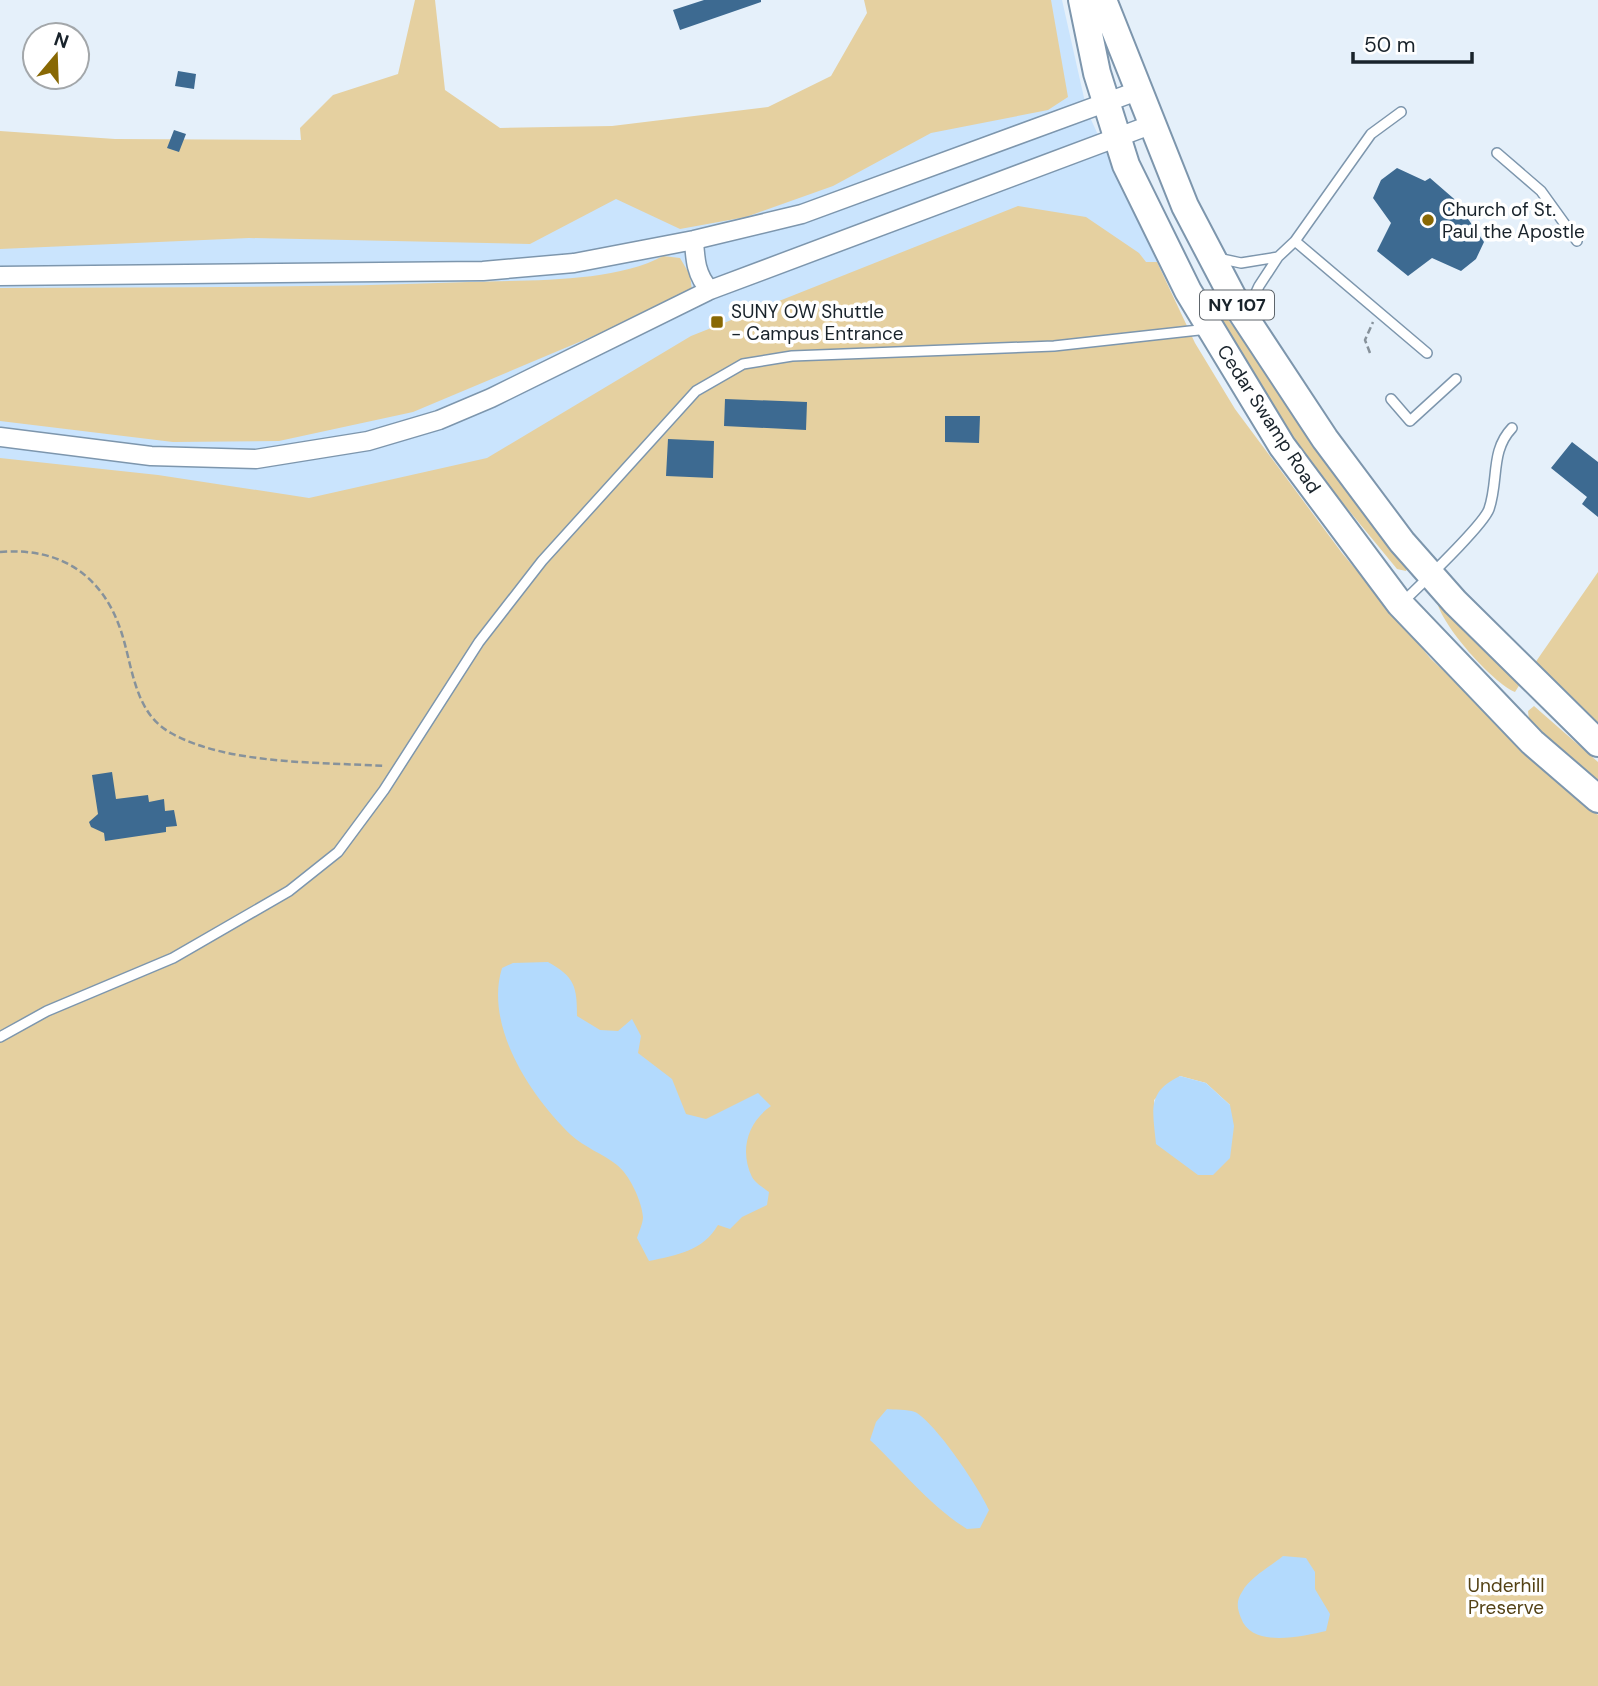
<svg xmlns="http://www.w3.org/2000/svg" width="1598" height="1686" font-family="'DM Sans',sans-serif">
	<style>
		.built { fill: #cae4fd }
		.green { fill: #e5d0a0; fill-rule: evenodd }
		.water { fill: #b3dafd }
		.building { fill: #3d6a91 }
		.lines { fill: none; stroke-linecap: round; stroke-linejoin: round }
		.service-casing { stroke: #7d96ad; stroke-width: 12 }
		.minor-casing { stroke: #7d96ad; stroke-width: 21 }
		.primary-casing { stroke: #7d96ad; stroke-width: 30 }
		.path { stroke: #87929b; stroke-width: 2.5; stroke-dasharray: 7 3.5; stroke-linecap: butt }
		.service { stroke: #fff; stroke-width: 9 }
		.minor { stroke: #fff; stroke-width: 18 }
		.primary { stroke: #fff; stroke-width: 26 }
		.poi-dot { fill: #886804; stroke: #fff; stroke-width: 2.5 }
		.labels { text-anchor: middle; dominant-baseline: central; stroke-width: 7; stroke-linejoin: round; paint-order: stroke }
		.shield { fill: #fff; stroke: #5e656b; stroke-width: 2 }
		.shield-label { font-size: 18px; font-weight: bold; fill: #19232b }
		.poi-label { font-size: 19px; fill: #19232b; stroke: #fff; text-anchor: start }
		.street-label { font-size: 19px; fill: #19232b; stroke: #fff }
		.park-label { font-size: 19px; fill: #544215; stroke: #fff }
	</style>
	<rect width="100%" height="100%" fill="#e5f0fa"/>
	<path class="built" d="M872 0H1062L1087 111 1157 262 1031 270 568 493 0 526V152L792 150 874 7Z"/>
	<path class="green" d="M415 0H435L445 90 500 128 612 126 768 107 831 76 867 13 864 0H1051L1068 97 1048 110 931 133 833 186 746 217 680 229 616 199 530 244 249 238 0 249V131L115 139 301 140 300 128 333 95 398 74Z
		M1018 206 1086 217 1139 253 1146 262H1157L1195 343 1235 409 1342 553 1431 659 1598 815V1686H0V458L158 475 309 498 487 458 691 336ZM1180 1076 1206 1083 1230 1105 1165 1148 1157 1144 1154 1100Z
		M663 256 680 258 690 275 692 290 679 300 413 412 279 441 173 442 0 421V288C156 287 313 288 469 282 526 280 614 283 663 256Z
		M1195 278 1274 378 1409 564 1406 571 1397 569 1281 428Z
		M1598 572V738L1528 673Z
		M1441 599 1520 684 1515 692C1493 683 1441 625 1437 601Z
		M1534 706 1598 762V782L1529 720 1528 711Z"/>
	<path class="water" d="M548 962C575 977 577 987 577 1016L600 1030 618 1031 632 1019 641 1036 638 1053 672 1079 686 1114 706 1119 758 1093 771 1106C748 1122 739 1150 752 1177 755 1183 764 1188 769 1192L767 1205 742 1217 730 1229 718 1225C703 1251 677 1255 649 1261L637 1238C639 1232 643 1223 643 1217 642 1201 629 1174 617 1165 603 1154 584 1147 571 1135 531 1097 484 1026 502 968L513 963Z
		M1180 1076 1206 1083 1230 1105 1234 1126 1230 1158 1213 1175H1198L1156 1144C1153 1111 1146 1092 1180 1076Z
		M887 1409C894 1410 907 1409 915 1412 935 1422 980 1489 989 1510L980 1528 967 1529C929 1505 903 1471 870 1440L876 1422Z
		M1283 1556 1306 1558 1315 1572V1589L1330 1614 1326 1631C1303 1636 1252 1649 1241 1618 1237 1608 1236 1601 1242 1592 1250 1577 1270 1567 1283 1556Z"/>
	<path class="building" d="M704 0H761V2L680 30 673 10Z
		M178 71 196 74 194 89 175 86Z
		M174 130 186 134 179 152 167 148Z
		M1397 168 1425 181 1430 178 1468 211 1466 216 1484 242 1476 259 1461 271 1432 258 1408 276 1377 251 1391 223 1373 198 1381 180Z
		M725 399 807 402 806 430 724 426Z
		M945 416H980L979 443 945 442Z
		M668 439 714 441 713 478 666 476Z
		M1572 442 1598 462V517L1582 504 1587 497 1551 468Z
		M112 772 116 799 148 795 149 802 164 799 165 811 174 810 177 826 166 827V832L105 841 104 833 91 827 89 822 98 814 92 775Z"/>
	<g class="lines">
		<defs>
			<path id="service" d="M1497 153 1541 191 1577 241
				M1295 241 1427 353
				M1218 258 1241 263 1278 257
				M1247 312 1259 286 1278 257 1295 241 1371 134 1401 112
				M1391 399 1410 421 1456 379
				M1402 603C1418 587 1483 526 1489 509 1499 480 1490 451 1512 428
				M0 1037 47 1011 173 958 289 891 338 852 384 790 479 642 542 561 696 391 743 364 792 356 1054 346 1208 329"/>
			<path id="minor" d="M694 240C695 259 696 276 710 290
				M0 276 483 271 574 263 694 240 802 214 1140 90
				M0 437 151 456 256 459 368 441 439 420 491 398 710 290 1153 124"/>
			<path id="primary" d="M1082 0 1097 73 1126 165 1188 291 1282 446 1400 604 1532 742 1598 799
				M1103 0 1185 206 1238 307 1325 439 1402 542 1455 602 1598 743"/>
		</defs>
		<use href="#service" class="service-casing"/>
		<use href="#minor" class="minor-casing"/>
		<use href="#primary" class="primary-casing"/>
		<path class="path" d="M1370 353 1365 340 1373 322
			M0 552C59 547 102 574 121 631 133 667 134 713 171 733 228 765 320 762 385 766"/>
		<use href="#service" class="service"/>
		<use href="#minor" class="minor"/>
		<use href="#primary" class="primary"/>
	</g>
	<g class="poi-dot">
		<circle cx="1428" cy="220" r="7"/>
		<rect x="710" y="315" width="14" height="14" rx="3.5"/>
	</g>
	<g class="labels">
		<rect class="shield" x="1200" y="290.5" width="74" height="29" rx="5"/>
		<g class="shield-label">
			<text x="1237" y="305">NY 107</text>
		</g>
		<g class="poi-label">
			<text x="1442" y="209">Church of St.<tspan x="1442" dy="22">Paul the Apostle</tspan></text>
			<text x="731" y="311">SUNY OW Shuttle<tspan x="731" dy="22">- Campus Entrance</tspan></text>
		</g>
		<g class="street-label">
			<text transform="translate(1269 419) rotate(57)">Cedar Swamp Road</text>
		</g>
		<g class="park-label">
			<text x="1506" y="1585">Underhill<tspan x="1506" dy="22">Preserve</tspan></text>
		</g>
	</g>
	<g transform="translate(56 56) rotate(19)"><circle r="33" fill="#ffffff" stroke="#a3a7aa" stroke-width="2"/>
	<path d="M0-5L12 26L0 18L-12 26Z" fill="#886804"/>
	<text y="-10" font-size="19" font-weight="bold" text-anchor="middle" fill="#19232b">N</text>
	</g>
	<path d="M1353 52v10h119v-10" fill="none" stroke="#19232b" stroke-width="3.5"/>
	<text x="1364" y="52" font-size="21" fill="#19232b" stroke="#ffffff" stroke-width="5" paint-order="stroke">50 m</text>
</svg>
